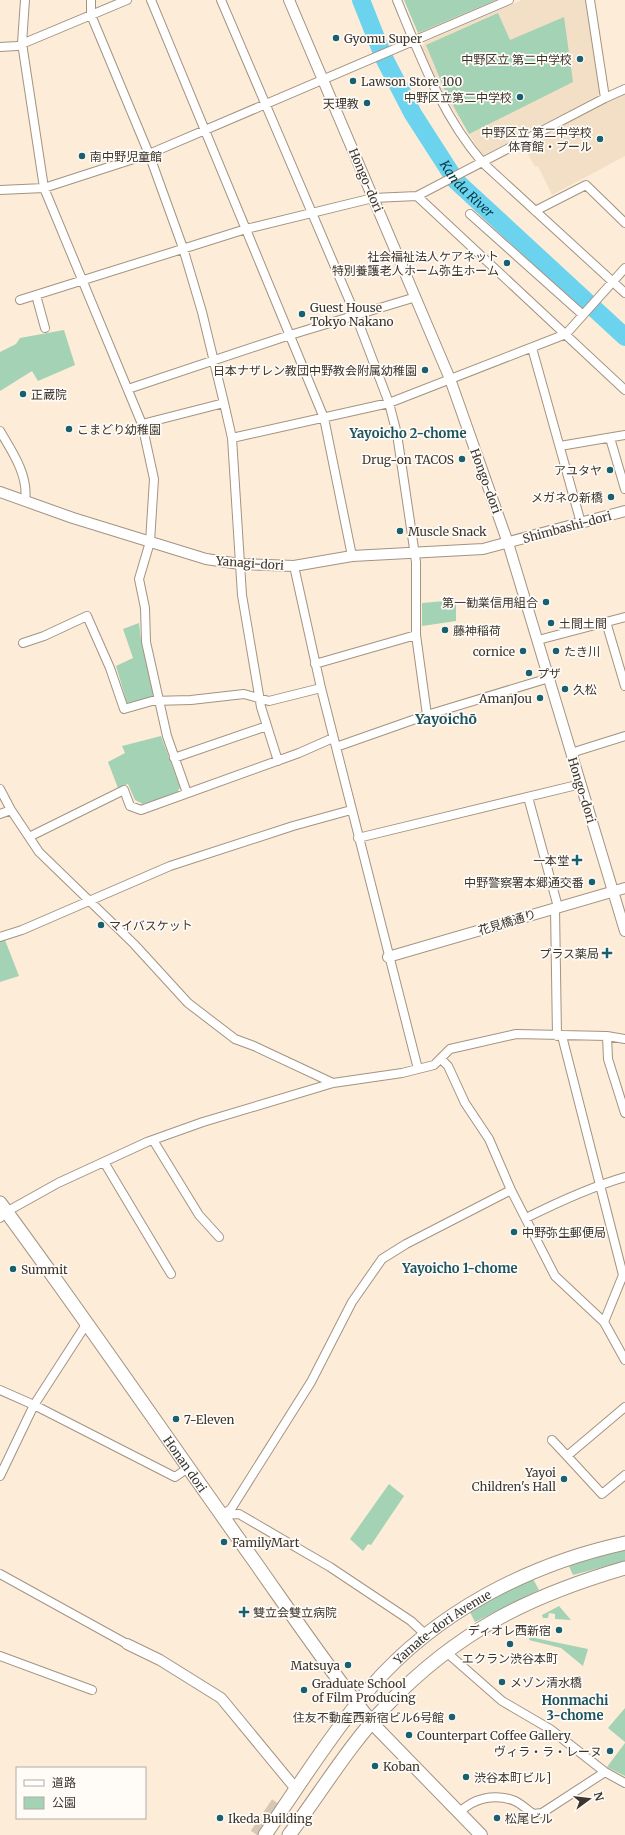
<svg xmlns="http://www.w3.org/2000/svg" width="625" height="1835" font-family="Merriweather,'Noto Sans JP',serif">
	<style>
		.built { fill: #f3dfc5 }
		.green { fill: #a3d2b4 }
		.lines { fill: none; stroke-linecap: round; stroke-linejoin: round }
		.river { stroke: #6cd3ee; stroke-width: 18 }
		.motorway-tunnel { stroke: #d6c8b6; stroke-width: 15; stroke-dasharray: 15 8; stroke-linecap: butt }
		.minor-casing { stroke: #a39482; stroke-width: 10 }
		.tertiary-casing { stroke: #a39482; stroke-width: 12 }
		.secondary-casing { stroke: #a39482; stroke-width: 14 }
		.primary-casing { stroke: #a39482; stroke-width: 15 }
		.minor { stroke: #fff; stroke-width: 8 }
		.tertiary { stroke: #fff; stroke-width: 10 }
		.secondary { stroke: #fff; stroke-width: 12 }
		.primary { stroke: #fff; stroke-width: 13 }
		.poi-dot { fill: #17616e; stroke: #fffbf7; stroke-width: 1.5 }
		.labels { text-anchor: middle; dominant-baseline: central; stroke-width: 3.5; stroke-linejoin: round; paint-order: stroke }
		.poi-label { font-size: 12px; fill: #3c362e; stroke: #fffbf7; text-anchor: start }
		.street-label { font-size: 12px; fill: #3c362e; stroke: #fffbf7 }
		.water-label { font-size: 13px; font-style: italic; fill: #043742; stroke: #fffbf7 }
		.neighbourhood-label { font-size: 13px; font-weight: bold; fill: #1c545f; stroke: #fffbf7 }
		.quarter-label { font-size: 14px; font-weight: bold; fill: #1c545f; stroke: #fffbf7 }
	</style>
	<rect width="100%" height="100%" fill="#fcecd8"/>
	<path class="built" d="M522 0H585L601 94 565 113 568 119 625 93V156L552 195 538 166 535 167 524 147 565 124 561 115 483 156 443 94 422 48 425 42Z"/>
	<path class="green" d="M404 0H496L418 33Z
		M498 13 510 40 564 17 573 82 469 134 445 91 426 45Z
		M64 330 75 365 38 381 32 371 0 391V352L16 344 20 338Z
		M456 600V621L422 626V603Z
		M139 623 141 641 154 693 152 697 127 703 116 666 133 658 123 629Z
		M161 736 180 787 177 793 143 804 135 800 128 784 118 788 108 762 125 753 122 746Z
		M5 940 19 976 0 982V941Z
		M389 1484 404 1496 371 1545 368 1544 363 1551 350 1539Z
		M625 1550V1561L573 1575 568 1564Z
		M532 1577 539 1590 475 1622 470 1612Z
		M559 1606 571 1620 555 1619V1614L549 1613 548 1618H543L542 1615Z
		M530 1637 588 1649 583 1666 561 1648 529 1640Z
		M625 1708V1742L608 1728Z
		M625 1743V1776L607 1767Z"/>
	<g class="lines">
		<path class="river" id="s1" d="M361 0 384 58 413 114 456 181 625 337"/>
		<path class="motorway-tunnel" d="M257 1835 280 1801"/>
		<defs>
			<path id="minor" d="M25 0 22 43 44 188 142 424 154 479 150 542 139 579 145 608 146 642 167 736 187 793
				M91 0V15L149 154 183 248 202 312 224 403 232 438 242 595 261 707 278 761
				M151 0 324 418 352 556
				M221 0 356 316 389 403 397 434 416 562V635L427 715
				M397 0C420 56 442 116 483 163L625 293
				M590 0 605 98
				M0 47 17 46 127 0
				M0 190 44 188 149 154 509 0
				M417 196 625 390
				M535 211 586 185 625 223
				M470 214 583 315
				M36 295 45 328
				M20 300 246 229 373 198 417 196 605 98 625 89
				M532 348 581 523
				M128 389 290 335 416 297
				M142 424 224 403
				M0 431C12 451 29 476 25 501
				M232 438 389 403 566 334 625 268
				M610 438 625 489
				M560 446 625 435
				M294 566 321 688 418 1069
				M606 622 625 686
				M538 640 625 617
				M23 643 44 636 87 616 110 668 124 709 152 701 191 700 244 694 269 701 321 688
				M315 664 416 635
				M336 747 427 715 549 678
				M571 753 625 736
				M174 758 267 726
				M0 789 11 810 39 852 134 944 188 1003 235 1039 254 1046 333 1083
				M528 797 558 907
				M0 814 11 810
				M29 837 124 790 130 806 141 810 299 753 333 738
				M358 838 581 784
				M555 908 557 1036
				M0 937 22 930 170 866 293 826 351 810
				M562 1036 623 1275 604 1322
				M607 1036 608 1059 625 1113
				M441 1059 448 1066 465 1103 489 1139 511 1190 555 1276 604 1322 625 1360
				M153 1140 199 1215 219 1237
				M104 1162 171 1274
				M0 1218 6 1212 58 1183 147 1142 203 1122 333 1083 402 1073 434 1065 450 1049 516 1034 607 1036 625 1039
				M526 1218C558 1202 590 1187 625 1177
				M0 1390 34 1405 175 1477 188 1468
				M625 1407 567 1456 602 1494 625 1475
				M552 1440 567 1456
				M0 1476 34 1405 87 1323
				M221 1515 231 1509 311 1382 352 1302 382 1259 406 1244 511 1190
				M224 1515 239 1514 330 1567 411 1621 427 1636
				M0 1574 127 1644
				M445 1651 502 1701 550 1729 605 1772 625 1783
				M0 1656 92 1690
				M459 1813C473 1798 495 1793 515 1801 521 1804 528 1810 533 1814L542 1813 605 1772"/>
			<path id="tertiary" d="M289 0 450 379 508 543 625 931
				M0 492 73 518 206 559 240 564 294 566 352 556 483 549 625 511
				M388 957 625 888
				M127 1644 160 1660 221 1698 296 1789"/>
			<path id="secondary" d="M372 1723 481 1835"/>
			<g id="primary">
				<path id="s2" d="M0 1203C87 1321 170 1443 255 1562 293 1616 330 1671 372 1723"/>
				<path id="s3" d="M265 1835C299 1785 332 1733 371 1687 436 1612 529 1564 625 1543"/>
				<path d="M289 1835C321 1792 350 1744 387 1705 458 1631 529 1596 625 1568"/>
			</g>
		</defs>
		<use href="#minor" class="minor-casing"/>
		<use href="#tertiary" class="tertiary-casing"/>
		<use href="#secondary" class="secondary-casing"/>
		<use href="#primary" class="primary-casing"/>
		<use href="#minor" class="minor"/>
		<use href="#tertiary" class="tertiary"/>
		<use href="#secondary" class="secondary"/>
		<use href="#primary" class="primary"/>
	</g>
	<g class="poi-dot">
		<circle cx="336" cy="38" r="4"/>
		<circle cx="580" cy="59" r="4"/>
		<circle cx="353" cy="81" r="4"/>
		<circle cx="520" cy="97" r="4"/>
		<circle cx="367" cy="103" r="4"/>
		<circle cx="600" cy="139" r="4"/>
		<circle cx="82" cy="156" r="4"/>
		<circle cx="507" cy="263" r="4"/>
		<circle cx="302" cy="314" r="4"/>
		<circle cx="425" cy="370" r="4"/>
		<circle cx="23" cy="394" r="4"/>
		<circle cx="69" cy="429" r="4"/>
		<circle cx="462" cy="459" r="4"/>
		<circle cx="610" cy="470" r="4"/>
		<circle cx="611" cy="497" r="4"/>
		<circle cx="400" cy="531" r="4"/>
		<circle cx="546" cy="602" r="4"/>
		<circle cx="551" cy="623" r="4"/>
		<circle cx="445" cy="630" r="4"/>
		<circle cx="523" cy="651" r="4"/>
		<circle cx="556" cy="651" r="4"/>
		<circle cx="529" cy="673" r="4"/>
		<circle cx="565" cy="689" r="4"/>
		<circle cx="540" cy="698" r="4"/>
		<path d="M575 854h4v4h4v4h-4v4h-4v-4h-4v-4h4z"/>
		<circle cx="592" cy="882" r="4"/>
		<circle cx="101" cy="925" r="4"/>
		<path d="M605 947h4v4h4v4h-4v4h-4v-4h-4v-4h4z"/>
		<circle cx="514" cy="1232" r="4"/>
		<circle cx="13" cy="1269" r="4"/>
		<circle cx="176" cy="1419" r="4"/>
		<circle cx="564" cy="1479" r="4"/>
		<circle cx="224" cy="1542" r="4"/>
		<path d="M242 1606h4v4h4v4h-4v4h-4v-4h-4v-4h4z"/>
		<circle cx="559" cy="1630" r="4"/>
		<circle cx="510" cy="1644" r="4"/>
		<circle cx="348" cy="1665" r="4"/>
		<circle cx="502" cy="1682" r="4"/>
		<circle cx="304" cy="1690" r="4"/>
		<circle cx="452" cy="1717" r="4"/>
		<circle cx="409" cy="1735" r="4"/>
		<circle cx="610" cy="1751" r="4"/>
		<circle cx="375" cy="1766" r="4"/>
		<circle cx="466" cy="1777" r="4"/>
		<circle cx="220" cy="1818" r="4"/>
		<circle cx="497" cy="1818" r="4"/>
	</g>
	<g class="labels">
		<g class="poi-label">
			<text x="344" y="38">Gyomu Super</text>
			<text x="572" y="59" text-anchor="end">中野区立 第二中学校</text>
			<text x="361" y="81">Lawson Store 100</text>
			<text x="512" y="97" text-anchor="end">中野区立第二中学校</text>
			<text x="359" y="103" text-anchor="end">天理教</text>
			<text x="592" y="132" text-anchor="end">中野区立 第二中学校<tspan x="592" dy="14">体育館・プール</tspan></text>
			<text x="90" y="156">南中野児童館</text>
			<text x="499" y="256" text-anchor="end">社会福祉法人ケアネット<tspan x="499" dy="14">特別養護老人ホーム弥生ホーム</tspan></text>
			<text x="310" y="307">Guest House<tspan x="310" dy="14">Tokyo Nakano</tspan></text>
			<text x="417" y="370" text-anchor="end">日本ナザレン教団中野教会附属幼稚園</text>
			<text x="31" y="394">正蔵院</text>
			<text x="77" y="429">こまどり幼稚園</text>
			<text x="454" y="459" text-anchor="end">Drug-on TACOS</text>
			<text x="602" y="470" text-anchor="end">アユタヤ</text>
			<text x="603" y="497" text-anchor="end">メガネの新橋</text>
			<text x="408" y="531">Muscle Snack</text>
			<text x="538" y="602" text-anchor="end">第一勧業信用組合</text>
			<text x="559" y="623">土間土間</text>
			<text x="453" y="630">藤神稲荷</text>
			<text x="515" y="651" text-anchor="end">cornice</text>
			<text x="564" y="651">たき川</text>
			<text x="537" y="673">プザ</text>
			<text x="573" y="689">久松</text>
			<text x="532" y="698" text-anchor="end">AmanJou</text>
			<text x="569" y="860" text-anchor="end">一本堂</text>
			<text x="584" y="882" text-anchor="end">中野警察署本郷通交番</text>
			<text x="109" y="925">マイバスケット</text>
			<text x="599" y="953" text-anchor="end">プラス薬局</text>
			<text x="522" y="1232">中野弥生郵便局</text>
			<text x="21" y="1269">Summit</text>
			<text x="184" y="1419">7-Eleven</text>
			<text x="556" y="1472" text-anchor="end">Yayoi<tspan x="556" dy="14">Children's Hall</tspan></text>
			<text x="232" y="1542">FamilyMart</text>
			<text x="253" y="1612">雙立会雙立病院</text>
			<text x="551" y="1630" text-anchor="end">ディオレ西新宿</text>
			<text x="510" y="1658" text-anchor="middle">エクラン渋谷本町</text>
			<text x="340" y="1665" text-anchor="end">Matsuya</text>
			<text x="510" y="1682">メゾン清水橋</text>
			<text x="312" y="1683">Graduate School<tspan x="312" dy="14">of Film Producing</tspan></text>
			<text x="444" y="1717" text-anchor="end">住友不動産西新宿ビル6号館</text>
			<text x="417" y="1735">Counterpart Coffee Gallery</text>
			<text x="602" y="1751" text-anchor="end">ヴィラ・ラ・レーヌ</text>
			<text x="383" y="1766">Koban</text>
			<text x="474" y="1777">渋谷本町ビル]</text>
			<text x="228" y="1818">Ikeda Building</text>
			<text x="505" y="1818">松尾ビル</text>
		</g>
		<g class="street-label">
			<text transform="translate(366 180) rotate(67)">Hongo-dori</text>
			<text transform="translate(486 481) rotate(70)">Hongo-dori</text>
			<text transform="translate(567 527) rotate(-15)">Shimbashi-dori</text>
			<text transform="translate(250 563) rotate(4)">Yanagi-dori</text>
			<text transform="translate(582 790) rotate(73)">Hongo-dori</text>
			<text transform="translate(507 922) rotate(-17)">花見橋通り</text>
			<text stroke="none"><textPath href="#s2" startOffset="320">Honan dori</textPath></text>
			<text stroke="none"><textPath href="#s3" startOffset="276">Yamate-dori Avenue</textPath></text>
		</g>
		<g class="water-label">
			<text stroke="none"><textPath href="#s1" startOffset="218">Kanda River</textPath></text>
		</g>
		<g class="neighbourhood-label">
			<text x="408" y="433">Yayoicho 2-chome</text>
			<text x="460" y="1268">Yayoicho 1-chome</text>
			<text x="575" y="1700">Honmachi<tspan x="575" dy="15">3-chome</tspan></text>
		</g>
		<g class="quarter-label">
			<text x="446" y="719">Yayoichō</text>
		</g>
	</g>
	<rect x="16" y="1767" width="130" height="52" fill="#fffbf7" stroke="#b1aca7"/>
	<rect x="24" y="1780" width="20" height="6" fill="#ffffff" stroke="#b1aca7"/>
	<text x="52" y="1787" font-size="12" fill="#3c362e">道路</text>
	<rect x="24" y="1797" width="20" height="12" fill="#a3d2b4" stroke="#b1aca7"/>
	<text x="52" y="1807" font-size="12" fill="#3c362e">公園</text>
	<g transform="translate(589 1799) rotate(75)" stroke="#fffbf7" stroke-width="3" paint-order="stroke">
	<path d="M0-3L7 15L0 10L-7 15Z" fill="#3c362e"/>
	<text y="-6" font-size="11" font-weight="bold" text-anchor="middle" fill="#3c362e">N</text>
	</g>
</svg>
